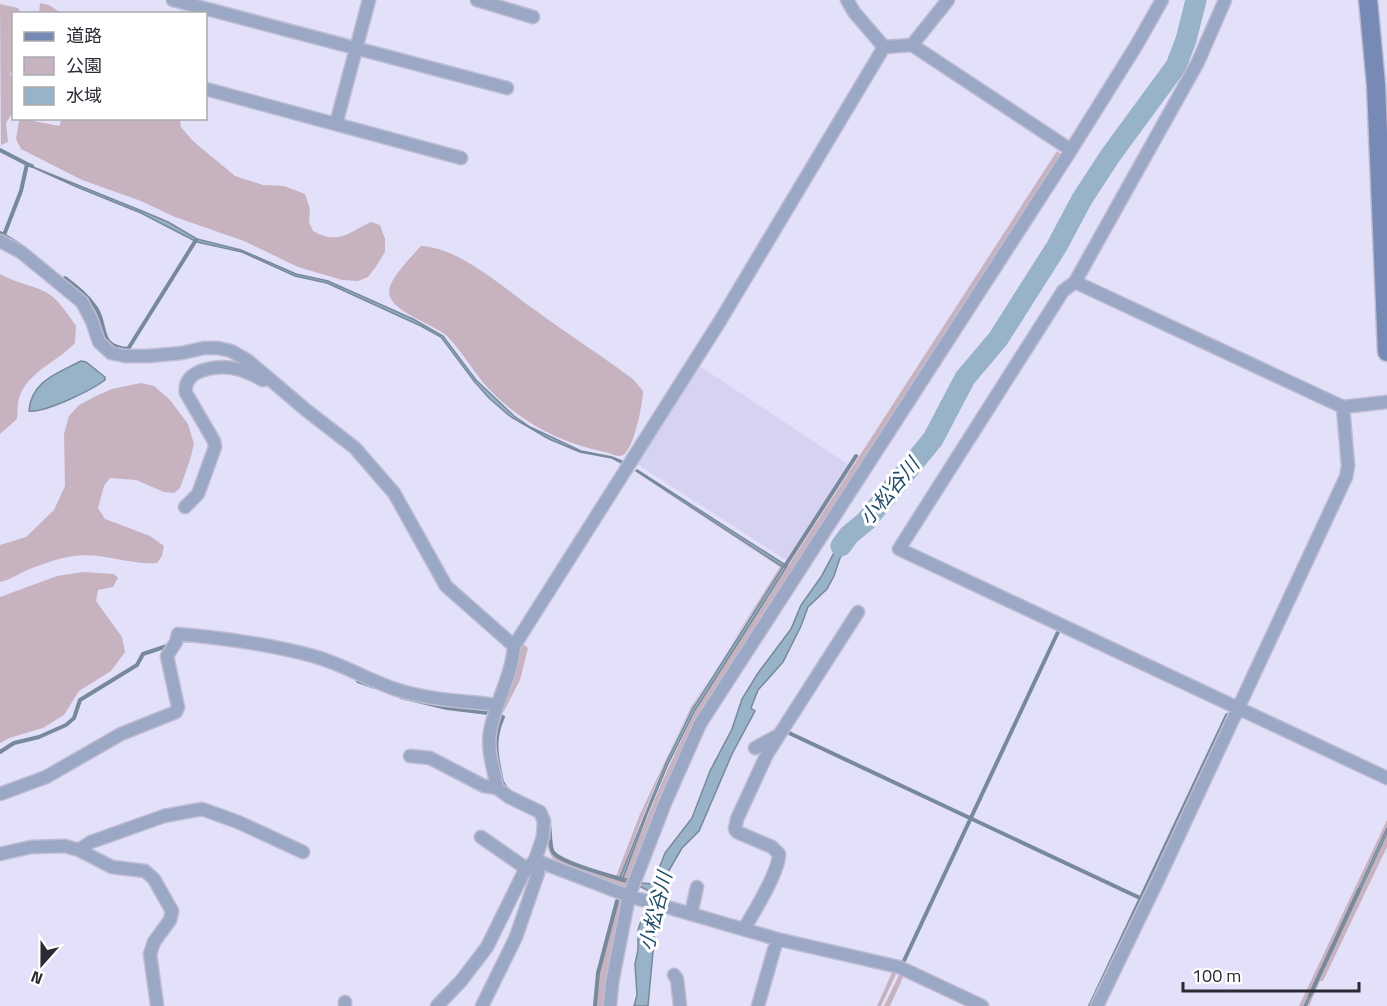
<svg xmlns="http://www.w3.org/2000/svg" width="1387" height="1006" font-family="'Titillium Web','Noto Sans JP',sans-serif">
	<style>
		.built { fill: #d5d2f2 }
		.green { fill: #c7b3c0 }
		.water { fill: #98b2c7; stroke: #77899b; stroke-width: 1.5 }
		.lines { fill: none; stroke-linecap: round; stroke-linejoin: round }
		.stream { stroke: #77899b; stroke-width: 4 }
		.river { stroke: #98b2c7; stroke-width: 21 }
		.minor-casing { stroke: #bebcd2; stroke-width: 15 }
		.secondary-casing { stroke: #bebcd2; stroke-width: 21 }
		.minor { stroke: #9aa8c6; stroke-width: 12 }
		.secondary { stroke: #778ab6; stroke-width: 18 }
		.labels { text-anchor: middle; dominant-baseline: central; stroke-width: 6; stroke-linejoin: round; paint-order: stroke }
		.water-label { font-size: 20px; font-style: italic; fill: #1e4c6a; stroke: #fff }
	</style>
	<rect width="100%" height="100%" fill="#e3e0fa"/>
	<path class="built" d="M698 365 849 465 786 560 637 464Z"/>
	<path class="green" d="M40 3 49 5 61 13H39Z
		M0 4 18 8 21 13 14 14 13 65 10 75 13 78V112L6 123 8 142 1 145Z
		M23 119 59 126 62 119H180L181 127 193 141 235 176 263 185 284 186 305 194 310 209 309 222 313 231C338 245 348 233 371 222L380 225 385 239V252L375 268 368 277 358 281 342 280 298 267 244 241 175 217 141 201 82 180 21 149 16 139 19 121Z
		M1057 151 1061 154 861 472 712 702 679 765 630 888 622 890 557 862C541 850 552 831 544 815 538 802 516 798 506 790 488 777 491 734 498 715H502C491 742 496 755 501 782L503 787C515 796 534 800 543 812 552 822 549 836 550 848 551 863 602 875 615 879L640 814 691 707 780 567 631 469 783 567C753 613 720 658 693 706 663 762 641 820 619 879L627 882 628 879 624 877C646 817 671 759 700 702Z
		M421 246C461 248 503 288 535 310 567 334 601 355 633 379L643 391C643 403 634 449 623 455 617 458 611 453 605 452 564 444 524 424 494 394 476 377 465 355 448 337 436 324 388 312 389 291 390 278 412 256 421 246Z
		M0 274C16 284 37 285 52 296 61 304 69 316 76 326L75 343C57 362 31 370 20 395 17 402 18 412 17 419L0 434Z
		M141 383 154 386 170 400 188 424 194 444 190 460 180 488 174 493 164 492 136 480 110 478 104 486 98 508 105 519 150 536 164 546 162 556 157 563C129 565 102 552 74 556 59 558 39 565 25 571 17 575 9 580 0 582V545L26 537 54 510 65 486 64 434 69 416 79 405 98 395 112 389Z
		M83 572 114 574 118 578 113 587 98 590 96 601 122 637 125 652 111 671 79 691 64 715 43 728 9 738 0 743V597L57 576Z
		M522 643 528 648 520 680 504 711 501 710 514 673Z
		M1387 820V827L1303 1006H1299Z
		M1387 834V847L1323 981H1320L1309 1006H1306Z
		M619 897 624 903 608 1006H597L599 975Z
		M894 968 898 970 881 1006H877Z
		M901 971 905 973 890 1006H884Z"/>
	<path class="water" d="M28 165 142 211 168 222 197 239 241 250 296 274 328 281 413 319 443 336 476 380 514 416 530 427 581 451 612 457 624 462 623 464 612 458 580 452 549 439 511 417 489 398 474 381 441 337 421 326 327 283 295 276 242 252 197 242 141 213 77 187Z
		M81 361 86 362 105 377V380C92 390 45 413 29 411 31 381 58 373 81 361Z
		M637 470 787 566 695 710 668 764 647 814 623 878 627 879V882L619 880 666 763 693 708 783 567 636 471Z
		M862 521 856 537 848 542 840 558 834 576 827 589 808 607 801 626 783 662 758 690 751 708 755 711 732 754 699 831 682 848 668 872 655 930 648 1006H634L637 995 635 964 638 950V930L651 892 637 885 641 883 653 884 665 853 692 818 710 771 732 729 742 699 758 673 791 629 801 605 821 577 843 536 851 527Z
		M1387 828V833L1306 1006H1304Z"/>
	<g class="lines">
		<path class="stream" d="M0 150 27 164
			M0 233 20 245
			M4 235 21 191 27 164 32 166
			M62 281 65 278C77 287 87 295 96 308 108 326 97 347 128 349L196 240
			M91 308 100 328
			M785 566 856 456
			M358 681 375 687
			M401 697 447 708 488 713
			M503 717C492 741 497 757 502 782L506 788
			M787 732 1140 898
			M0 752 14 743 39 737 66 725 74 718 80 700 137 665 143 654 167 646
			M548 820C551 828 549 847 553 852 560 863 609 875 623 880
			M902 965 1058 632
			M1310 995 1359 890
			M595 1006 598 973 617 901
			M1090 1006 1227 715"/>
		<path class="river" d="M841 546 849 535 866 521 933 439 965 378 998 339 1057 246 1082 199 1110 156 1176 66 1186 40 1196 0"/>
		<defs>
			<path id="minor" d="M173 0 507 88
				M477 0 533 17
				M847 0 854 12 884 47 912 45 1071 150
				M1225 0 1198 62 1075 282 1063 291 899 549 1387 778
				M912 45 948 0
				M206 89 461 158
				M336 124 369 0
				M0 241 21 252 82 302 92 321 99 342 111 353 125 356H148L182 353 204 348H218L231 351 247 360 306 410 355 448 394 493 446 586 514 646
				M1075 282 1343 407 1387 402
				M185 507 198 494 215 447 214 441 186 393C182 369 219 364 237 369 246 371 255 376 263 380
				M755 748 777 736
				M410 756 430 758 484 786 497 788
				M0 794 46 777 121 734 176 712 178 707 167 656 176 642 178 634C223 638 269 644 313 656 343 664 369 681 398 690 429 700 464 701 497 705
				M481 837 527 869
				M79 850 91 842 164 816 202 809 238 822 303 852
				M0 854 31 847 65 846 79 850 112 867 145 871 154 879 172 911 170 920 154 942 150 954 157 1005
				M535 860 629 896 777 939 899 967 982 1006
				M691 914 697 887
				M744 929C754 912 779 872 779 854L772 847 737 832 735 829 737 819 767 754 858 612
				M674 975 677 979 680 1006
				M345 1006V1002
				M437 1006 461 981 487 947 523 874 535 860 543 837 544 821 540 812 509 797 497 788C494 769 487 752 490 732 495 703 512 676 514 646L720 321 884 47
				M482 1006 516 937 538 873 535 860
				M610 1006 612 983 629 896 665 803 700 724 1071 150 1136 46 1162 0
				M758 1006 777 939
				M1097 1006 1158 880 1346 477 1348 466 1343 407"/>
			<path id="secondary" d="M1368 0 1376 85 1387 352"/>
		</defs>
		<use href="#minor" class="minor-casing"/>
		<use href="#secondary" class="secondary-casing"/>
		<use href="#minor" class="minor"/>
		<use href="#secondary" class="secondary"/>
	</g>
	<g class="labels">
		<g class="water-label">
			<text transform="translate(889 491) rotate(-50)">小松谷川</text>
			<text transform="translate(655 911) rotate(-76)">小松谷川</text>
		</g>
	</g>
	<rect x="12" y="12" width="195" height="108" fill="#ffffff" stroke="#aaaaae" stroke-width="1.5"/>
	<rect x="24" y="32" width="30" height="9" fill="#778ab6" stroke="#aaaaae" stroke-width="1.5"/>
	<text x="66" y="42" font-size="18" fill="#2b2a34">道路</text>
	<rect x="24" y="57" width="30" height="18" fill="#c7b3c0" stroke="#aaaaae" stroke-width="1.5"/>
	<text x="66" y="72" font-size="18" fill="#2b2a34">公園</text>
	<rect x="24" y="87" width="30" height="18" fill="#98b2c7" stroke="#aaaaae" stroke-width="1.5"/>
	<text x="66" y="102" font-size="18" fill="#2b2a34">水域</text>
	<g transform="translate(42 964) rotate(201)" stroke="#ffffff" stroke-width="4.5" paint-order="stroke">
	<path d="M0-4.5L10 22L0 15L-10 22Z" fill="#2b2a34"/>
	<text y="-9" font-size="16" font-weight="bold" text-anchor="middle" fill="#2b2a34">N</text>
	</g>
	<path d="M1183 982v9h176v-9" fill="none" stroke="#2b2a34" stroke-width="3"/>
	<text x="1192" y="982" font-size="18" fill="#2b2a34" stroke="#ffffff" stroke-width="4.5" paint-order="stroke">100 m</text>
</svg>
